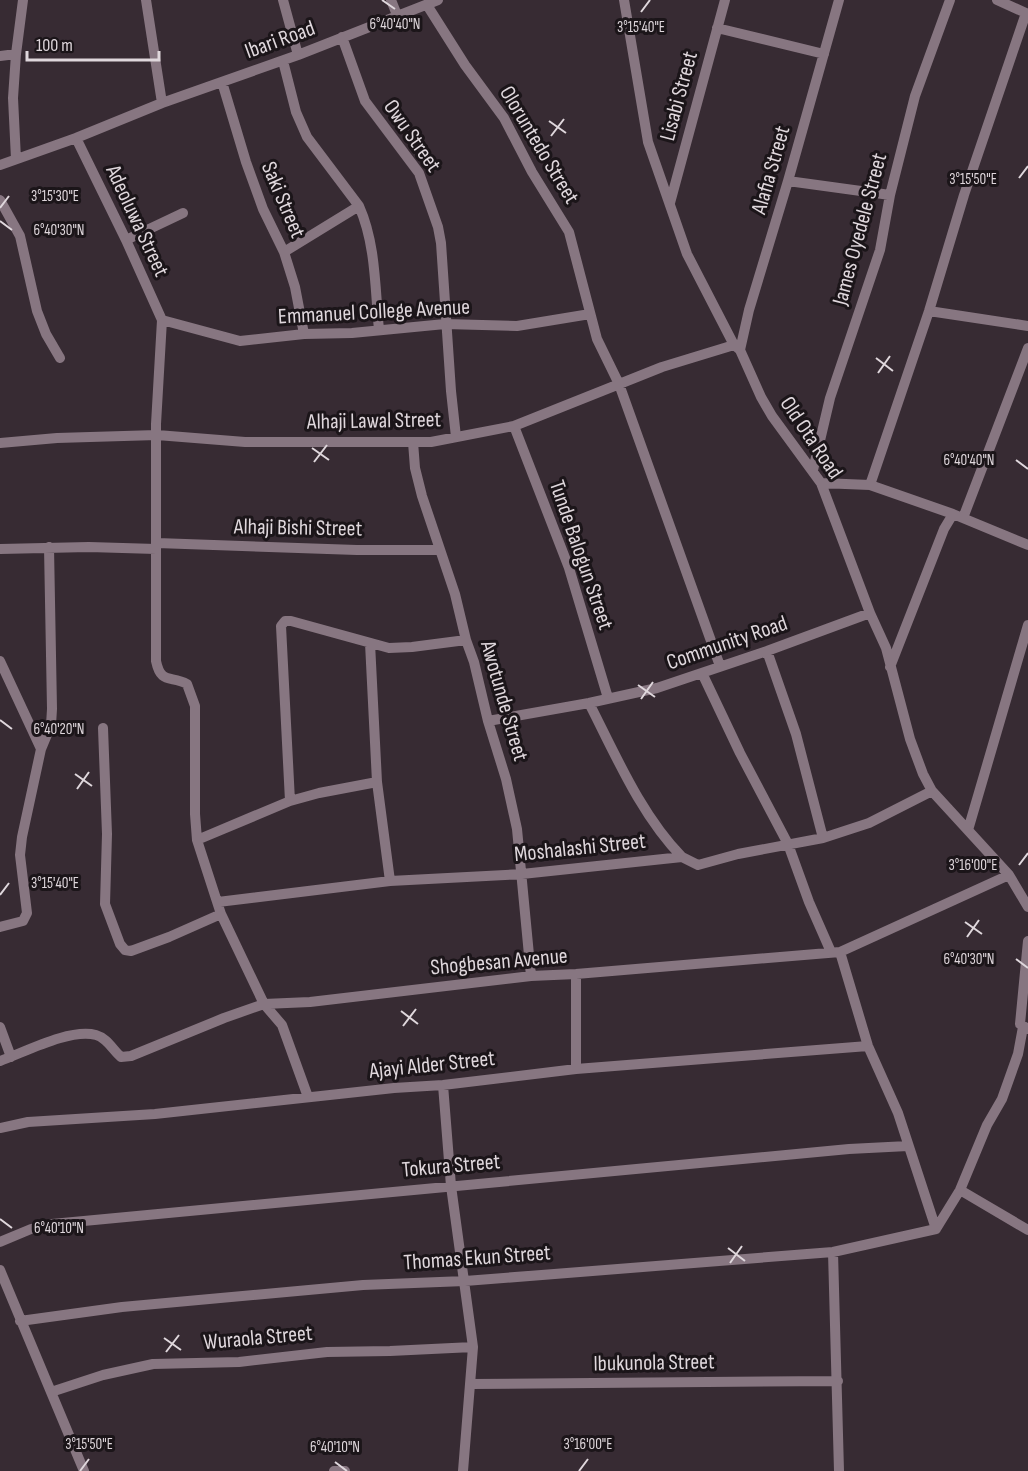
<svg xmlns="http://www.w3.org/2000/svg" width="1028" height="1471" font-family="'Sofia Sans Condensed',sans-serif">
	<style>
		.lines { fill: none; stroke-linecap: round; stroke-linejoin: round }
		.minor { stroke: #877681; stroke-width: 10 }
		.ticks { fill: none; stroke: #dfd7dc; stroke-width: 2 }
		.labels { text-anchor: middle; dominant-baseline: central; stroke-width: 6; stroke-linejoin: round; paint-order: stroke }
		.street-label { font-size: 22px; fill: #dfd7dc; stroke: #1b1519 }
		.ticks-label { font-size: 15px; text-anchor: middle; fill: #dfd7dc; stroke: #1b1519; stroke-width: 6; stroke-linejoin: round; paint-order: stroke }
	</style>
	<rect width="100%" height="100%" fill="#372b33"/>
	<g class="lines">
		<path class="minor" d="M146 0 162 103
			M283 0 298 55
			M391 0 397 15
			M624 0 648 142 687 254 734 345 740 350 761 397 772 416 821 483 870 613 886 648 910 739 923 774 932 791 1009 875 1028 907
			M997 0 1028 14
			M427 5 465 65 504 118 532 172 569 232 597 339 619 384 720 666
			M717 28 824 54
			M342 37 365 101 419 173 438 227 441 243 451 391 456 437
			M0 56 16 54
			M283 61 296 112 307 137 359 206C376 244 375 289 379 330
			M222 82 246 162 263 209 284 252 295 287 304 334
			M76 138 126 240 162 320 156 424V661C161 685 171 675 187 684L195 706V814L197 840 221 914 264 1004 282 1025 308 1097
			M16 159 13 98 16 54 23 0
			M0 165 76 138 162 103 298 55 438 0
			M788 181 890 195
			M0 200 20 236 37 311 46 334 60 358
			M670 203 725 0
			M126 240 183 213
			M284 252 359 206
			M929 311 1028 326
			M162 320 240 341 304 334 352 333 445 324 517 326 590 314
			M740 350 749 310 788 181 839 0
			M514 426 569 568 608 698
			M413 442 415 468 422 496 455 594 466 640 474 662 488 721 506 779 517 829 531 976
			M0 443 57 438 157 435 245 442H431L514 426 662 367 734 345
			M813 470 830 398 880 250 890 195 915 96 950 0
			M821 483 870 485 953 514 1028 545
			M870 485 929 311 964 195 1026 13
			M963 518 1028 348
			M157 543 357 550H439
			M0 549 89 547 156 549
			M370 643 377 782 390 881
			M767 651 796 734 823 838
			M0 661 41 749
			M890 667 944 529 953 514
			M702 673 740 753 788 844 809 902 831 952
			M589 703C616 756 641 815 682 857
			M488 721 589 703 657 688 767 651 870 613
			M103 728 107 834 105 904 120 944 125 950 131 951 169 937 221 914
			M290 801 281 626 285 621H291L389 648 412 647 466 640
			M968 830 1028 625
			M197 840 290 801 319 793 377 782
			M218 902 390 881 522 874 682 857 698 865 738 854 823 838 869 823 932 791
			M0 927 23 921 27 913 20 855 22 837 41 749 51 725 52 709 49 547
			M840 952 868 1046 898 1113 936 1229
			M0 1027 11 1057
			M1028 1029 1020 1024 1028 941
			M0 1061C25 1052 70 1028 96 1035 107 1038 113 1050 121 1057L131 1056 224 1018 264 1004 310 1002 531 976 576 974 840 952 1009 875
			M576 1069V974
			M443 1085 451 1186 473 1347 463 1471
			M0 1128 28 1122 155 1114 394 1088 443 1085 576 1069 868 1046
			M960 1190 1028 1230
			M936 1229 960 1190 987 1125 1002 1099 1018 1054 1023 1027
			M0 1242 31 1229 52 1224 849 1149 908 1146
			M833 1252 839 1471
			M0 1270 84 1471
			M20 1321 122 1307 363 1285 465 1281 833 1252 936 1229
			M471 1384 838 1381
			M51 1392 103 1375 153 1364 239 1362 327 1352 390 1351 473 1347
			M334 1471H345"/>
	</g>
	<path class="ticks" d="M382 0 395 9M641 12 650 0M549 121 566 133M551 136 564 119M1019 178 1028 166M0 208 9 196M0 221 12 230M876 358 893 371M878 373 890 356M312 448 329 460M1016 460 1028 469M314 462 327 445M638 685 655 697M641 699 653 682M0 720 12 729M75 774 92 786M77 789 89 772M1019 865 1028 853M0 895 9 883M965 922 982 934M967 937 979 920M1016 959 1028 968M401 1011 418 1024M403 1026 416 1009M0 1219 12 1228M728 1248 745 1261M730 1263 742 1246M164 1338 181 1350M166 1352 179 1335M335 1462 347 1471M80 1471 89 1459M579 1471 588 1459"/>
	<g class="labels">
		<g class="street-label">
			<text transform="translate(280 40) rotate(-20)">Ibari Road</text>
			<text transform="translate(679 96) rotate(-75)">Lisabi Street</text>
			<text transform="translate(412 136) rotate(55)">Owu Street</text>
			<text transform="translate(539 145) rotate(59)">Oloruntedo Street</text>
			<text transform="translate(771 170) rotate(-74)">Alafia Street</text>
			<text transform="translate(283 200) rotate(67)">Saki Street</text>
			<text transform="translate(137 221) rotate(65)">Adeoluwa Street</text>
			<text transform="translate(860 229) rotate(-75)">James Oyedele Street</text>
			<text transform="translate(374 312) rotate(-3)">Emmanuel College Avenue</text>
			<text transform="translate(374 421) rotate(-1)">Alhaji Lawal Street</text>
			<text transform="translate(811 438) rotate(56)">Old Ota Road</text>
			<text transform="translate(298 528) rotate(1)">Alhaji Bishi Street</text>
			<text transform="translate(581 555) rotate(71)">Tunde Balogun Street</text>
			<text transform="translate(727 643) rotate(-19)">Community Road</text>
			<text transform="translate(504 701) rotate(74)">Awotunde Street</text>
			<text transform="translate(580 848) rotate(-6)">Moshalashi Street</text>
			<text transform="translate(499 962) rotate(-5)">Shogbesan Avenue</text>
			<text transform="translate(432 1065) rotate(-6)">Ajayi Alder Street</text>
			<text transform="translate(451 1166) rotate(-5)">Tokura Street</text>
			<text transform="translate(477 1258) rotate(-4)">Thomas Ekun Street</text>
			<text transform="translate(258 1338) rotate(-5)">Wuraola Street</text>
			<text transform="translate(654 1363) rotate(-1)">Ibukunola Street</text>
		</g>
	</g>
	<g class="ticks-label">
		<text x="395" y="29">6°40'40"N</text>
		<text x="641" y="32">3°15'40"E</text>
		<text x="973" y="184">3°15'50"E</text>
		<text x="55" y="201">3°15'30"E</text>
		<text x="59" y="235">6°40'30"N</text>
		<text x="969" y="465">6°40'40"N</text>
		<text x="59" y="734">6°40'20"N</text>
		<text x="973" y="870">3°16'00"E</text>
		<text x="55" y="888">3°15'40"E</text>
		<text x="969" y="964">6°40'30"N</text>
		<text x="59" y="1233">6°40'10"N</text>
		<text x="89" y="1449">3°15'50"E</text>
		<text x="588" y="1449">3°16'00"E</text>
		<text x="335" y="1452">6°40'10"N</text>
	</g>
	<path d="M27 51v9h132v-9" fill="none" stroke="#dfd7dc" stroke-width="3"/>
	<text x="36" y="51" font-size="18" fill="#dfd7dc" stroke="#1b1519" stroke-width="4.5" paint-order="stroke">100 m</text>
</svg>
